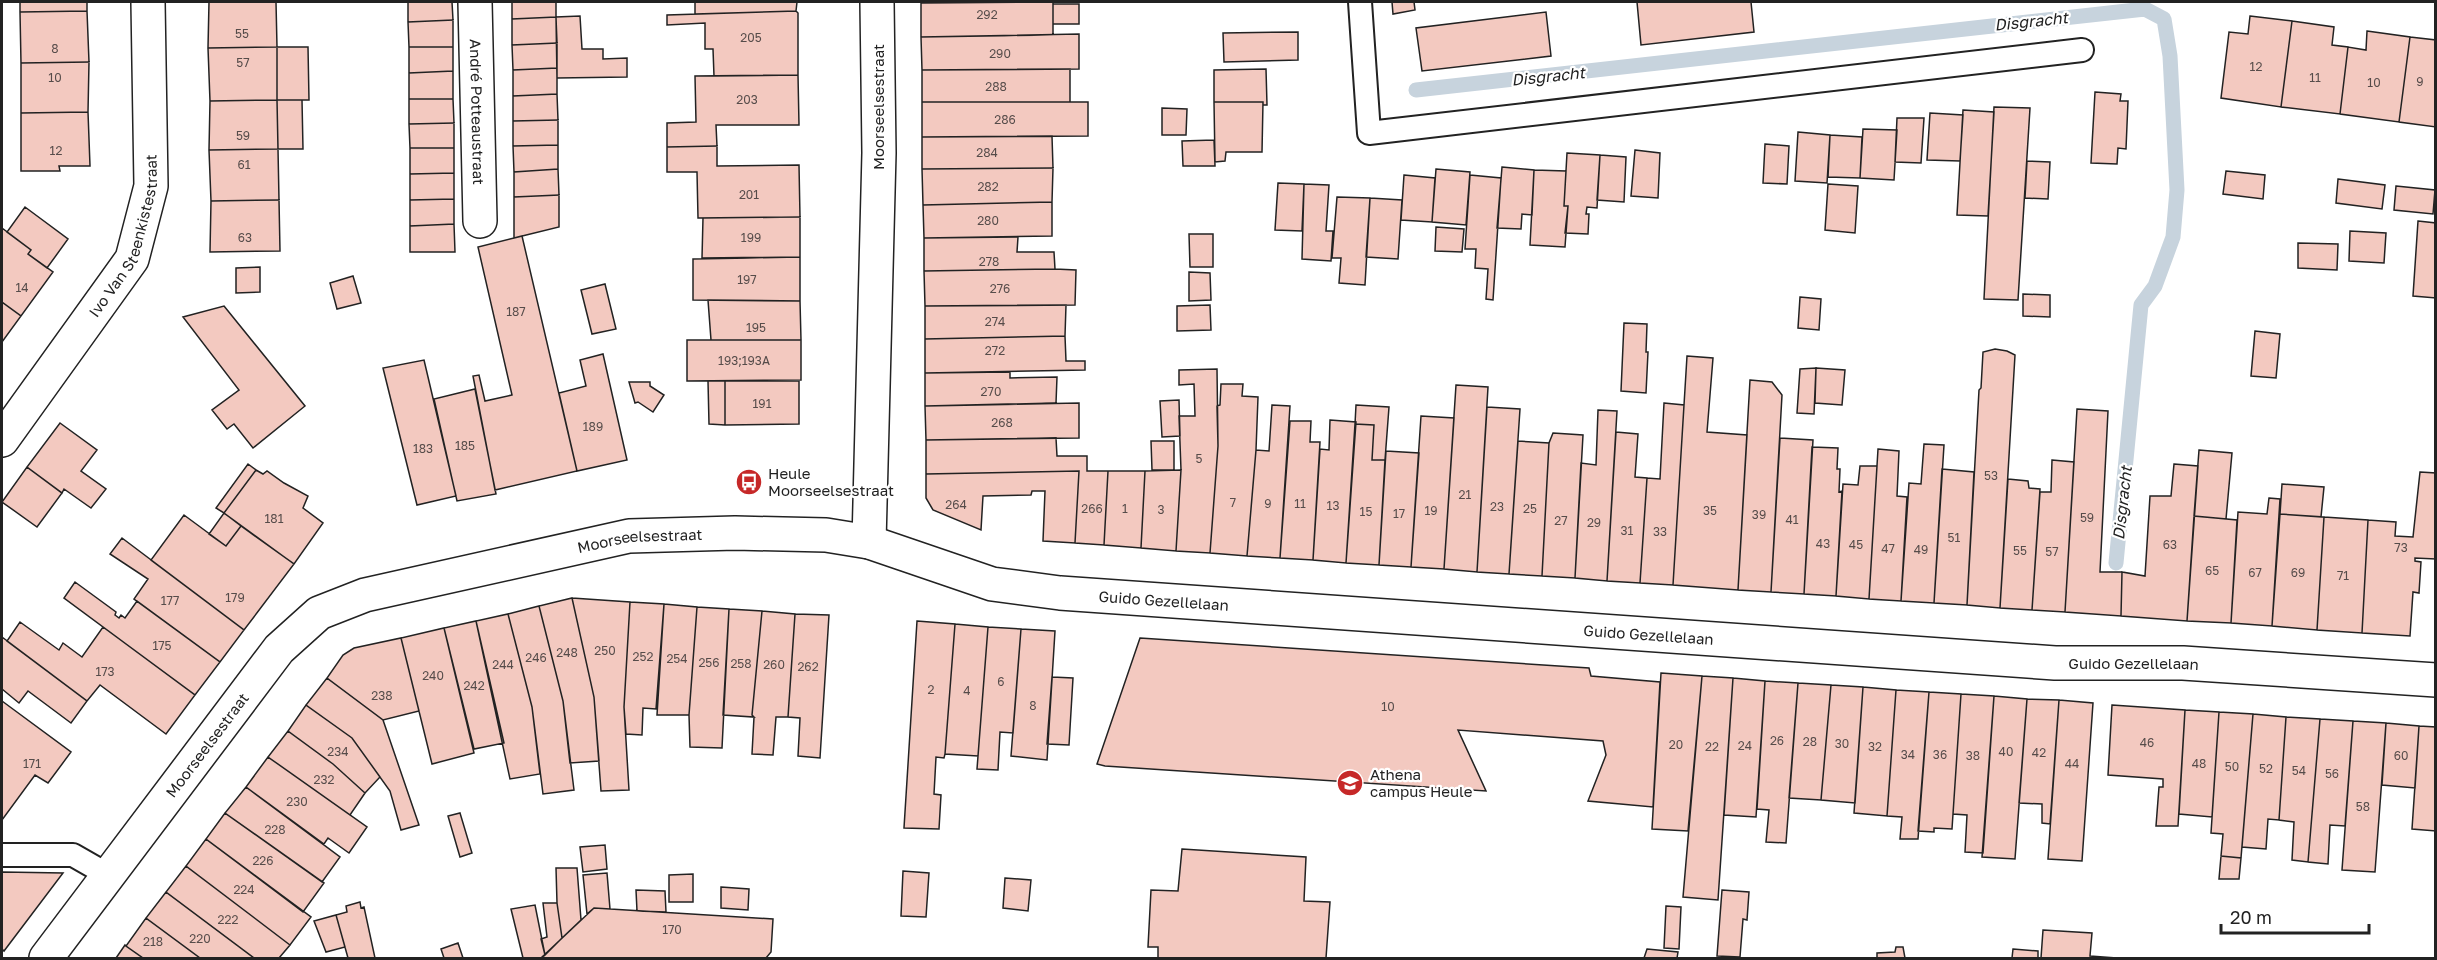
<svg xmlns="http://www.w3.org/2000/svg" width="2437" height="960" font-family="'Golos Text',sans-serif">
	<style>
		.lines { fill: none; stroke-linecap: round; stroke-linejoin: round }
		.stream { stroke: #c7d3dd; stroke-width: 15 }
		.building { fill: #f3c9c0; stroke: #222; stroke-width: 1.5 }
		.service-casing { stroke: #222; stroke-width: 26 }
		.minor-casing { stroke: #222; stroke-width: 36 }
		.service { stroke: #fff; stroke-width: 22 }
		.minor { stroke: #fff; stroke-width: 33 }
		.labels { text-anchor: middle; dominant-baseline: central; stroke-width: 4.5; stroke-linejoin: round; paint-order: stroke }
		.number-label { font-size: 12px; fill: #564c4a }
		.street-label { font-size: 15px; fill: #222; stroke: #fff }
		.poi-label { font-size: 15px; fill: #222; stroke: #fff; text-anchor: start }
		.water-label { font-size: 16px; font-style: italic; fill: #222; stroke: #fff }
	</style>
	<rect width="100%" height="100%" fill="#fff"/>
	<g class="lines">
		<path class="stream" d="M1416 90 2145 9 2164 19 2170 56 2177 190 2173 237 2155 286 2141 305 2116 563"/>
	</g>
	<path class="building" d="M20 2H87V11L20 12Z
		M209 2H276L277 47 208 48Z
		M408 2H452L453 20 408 22Z
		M512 2H556V17L512 19Z
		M695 2H797L796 11 695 14Z
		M921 2H1034L921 3Z
		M1053 2V35L921 37V3Z
		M1392 2H1414L1415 10 1393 14Z
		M1637 2H1751L1754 32 1641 45Z
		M1053 4H1079V24H1053Z
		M87 11 89 62 21 63 20 12Z
		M796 11 798 13V75L714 76 713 49H705V23L667 25V15Z
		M1546 12 1551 56 1422 71 1416 28Z
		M580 16 582 49H603V59L627 58V77L557 78 556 17Z
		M2250 16 2292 21 2281 107 2221 98 2229 32 2248 34Z
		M556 17 557 43 512 45V19Z
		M453 20V47H409L408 22Z
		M2292 21 2334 27 2332 45 2348 47 2340 114 2281 107Z
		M2367 31 2410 37 2399 122 2340 114 2348 47 2366 50Z
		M1298 32V60L1224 62 1223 33Z
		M1079 34V69L922 70 921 37Z
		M2410 37 2436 40V127L2399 122Z
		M557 43V68L513 70 512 45Z
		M277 47V100L210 101 208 48Z
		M277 47H308L309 100H277Z
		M409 47H453V71L409 73Z
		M89 62 88 112 21 113V63Z
		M557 68V94L513 96V70Z
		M1070 69V102H922V70Z
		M1266 69 1267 105H1263V102H1214V70Z
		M453 71V99H409V73Z
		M798 75 799 125H716L717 146 667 147V123L696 122 695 76Z
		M2095 92 2121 94 2120 101H2128L2126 149 2118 148 2117 164 2091 163Z
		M557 94 558 120 513 121V96Z
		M409 99H453L454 123 409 124Z
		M277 100 278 149 209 150 210 101Z
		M277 100H302L303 149H278Z
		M922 102H1088V136L922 137Z
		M1214 102H1263L1262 152H1226L1225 161 1215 162Z
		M1994 107 2030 108 2018 300 1984 299Z
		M1162 108 1187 109 1186 135H1162Z
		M1963 110 1994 112 1988 216 1957 215Z
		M88 112 90 166H59L60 171H21V113Z
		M1930 113 1963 115 1960 161 1927 160Z
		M1897 118H1924L1921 163 1895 162Z
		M558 120V145L513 146V121Z
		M454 123V148H410L409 124Z
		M1863 129 1897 130 1894 180 1860 178Z
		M1798 132 1830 135 1827 183 1795 181Z
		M1830 135 1862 137 1860 178 1828 177Z
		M1052 136 1053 168 922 169V137Z
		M1214 140 1215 166H1183L1182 141Z
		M1765 144 1789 146 1787 184 1763 183Z
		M558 145V169L514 172 513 146Z
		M717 146V166L799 165 800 217 698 218 697 172H667V147Z
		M410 148H454V173L410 174Z
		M278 149 279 200 211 201 209 150Z
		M1635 150 1660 153 1658 198 1631 196Z
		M1567 153 1600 155 1597 208 1587 207 1586 214H1589L1588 234 1565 233 1568 206H1564Z
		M1600 155 1626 157 1624 202 1597 200Z
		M2027 161 2050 162 2048 199 2025 198Z
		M1502 167 1534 170 1532 215 1522 214 1521 229 1497 228Z
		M1053 168 1052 202 923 205 922 169Z
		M558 169 559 195 514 197V172Z
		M1436 169 1470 172 1466 225 1432 222Z
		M1534 170 1566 171 1564 206H1568L1565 247 1530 245Z
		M2226 171 2265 175 2263 199 2223 194Z
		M454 173V199L410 200V174Z
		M1404 175 1435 178 1432 222 1401 220Z
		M1470 175 1501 178 1493 300 1486 299 1488 269 1475 268 1476 249H1465Z
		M2338 179 2385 185 2382 209 2336 203Z
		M1278 183 1304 184 1302 231 1275 230Z
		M1304 184 1329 185 1326 231H1333L1331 261 1302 259Z
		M1828 184 1858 186 1855 233 1825 230Z
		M2396 186 2435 190 2433 214 2394 210Z
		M559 195V227L514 238V197Z
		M1337 197 1370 198 1365 285 1339 283 1341 258H1332Z
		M1370 198 1402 200 1398 259 1366 257Z
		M454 199V224L410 226V200Z
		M279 200 280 251 210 252 211 201Z
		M1052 202V236L924 238 923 205Z
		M25 207 68 239 47 268 28 254 31 250 7 232Z
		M800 217V257L702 258 703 218Z
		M2418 221 2436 223V298L2413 296Z
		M454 224 455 252H410V226Z
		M1436 227 1464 229 1462 252 1435 251Z
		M2 228 31 250 28 254 53 272 21 316 2 302Z
		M2350 231 2386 233 2384 263 2349 261Z
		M1189 234H1213V267H1190Z
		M522 236 577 471 495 490 473 376 479 375 485 401 512 395 478 247Z
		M1018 237 1017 252H1054L1055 269 924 271V238Z
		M2298 243 2338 244 2337 270 2298 268Z
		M800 257V301L693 300V259Z
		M260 267V292L236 293V268Z
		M1055 269 1076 270 1075 305 925 306 924 271Z
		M1189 272 1210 273 1211 300 1189 301Z
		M353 276 361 303 337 309 330 283Z
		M605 284 616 329 592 334 581 290Z
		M2023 294 2050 295V317L2023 316Z
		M1800 297 1821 299 1819 330 1798 328Z
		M708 300 800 301 801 340H711Z
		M2 302 21 316 2 342Z
		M1066 305 1065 336 925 339V306Z
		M1210 305 1211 330 1177 331V306Z
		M224 306 305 406 253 448 234 424 227 429 212 410 239 390 183 317Z
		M1624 323 1647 324 1646 352H1648L1646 393 1621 391Z
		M2255 331 2280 334 2276 378 2251 376Z
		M1065 336 1066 361H1085V370L925 373V339Z
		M687 340H801V380L687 381Z
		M1995 349 2007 351 2015 355 2000 608 1967 605 1979 390 1981 388 1983 352Z
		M603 354 627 460 577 471 559 393 586 386 580 360Z
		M1687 356 1713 358 1707 432 1747 435 1738 590 1673 585Z
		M424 360 456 496 417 505 383 368Z
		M1816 368 1814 414 1797 413 1800 369Z
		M1816 368 1845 370 1842 405 1815 403Z
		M1217 369 1218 446 1210 553 1176 551 1181 470 1179 416H1195L1194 384 1179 385V370Z
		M1010 372V378L1057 377 1056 403 925 406V373Z
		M1750 380 1772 382 1782 395 1771 592 1738 590Z
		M708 381H725V425L709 424Z
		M725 381H799V424L725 425Z
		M629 382H650V386L664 395 653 412 638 402 635 403Z
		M1221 384H1243L1242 396 1258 397 1256 450 1247 556 1210 553 1218 446 1217 406 1220 405Z
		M1456 385 1488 387 1477 572 1444 569Z
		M475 389 496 494 457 501 434 399Z
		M1179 400 1180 436 1162 437 1160 401Z
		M1079 403V438L926 440 925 406Z
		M1664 403 1684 405 1673 585 1640 583 1647 478 1660 479Z
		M1272 405 1290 406 1280 558 1247 556 1256 450 1269 451Z
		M1356 405 1389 407 1385 460H1372L1374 425 1355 424Z
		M1487 407 1520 409 1509 574 1477 572Z
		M2077 409 2108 411 2100 572H2122L2121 616 2065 612Z
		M1598 410 1617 411 1607 581 1575 578 1581 463 1596 465Z
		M1421 416 1454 418 1444 569 1411 567Z
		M1330 420 1356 422 1346 563 1313 560 1320 449 1329 450Z
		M1290 421H1311L1310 442H1320L1313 560 1280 558Z
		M60 423 97 450 81 471 106 489 91 508 64 489 62 493 27 467Z
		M1355 424 1374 425 1372 460H1385L1379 565 1346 563Z
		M1616 432 1638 434 1635 477 1647 478 1640 583 1607 581Z
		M1553 433 1583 435 1575 578 1542 576 1549 443Z
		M1056 438 1057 456H1087V471H1108L1104 545 1075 543 1079 471 926 474V440Z
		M1780 438 1813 440 1804 594 1771 592Z
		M1151 441H1174V470H1152Z
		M1518 441 1549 443 1542 576 1509 574Z
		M1924 444 1944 445 1934 603 1901 601 1909 483 1921 484Z
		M1812 447 1838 448 1837 469H1840L1839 492 1842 491 1836 596 1804 594Z
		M1878 449 1899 451 1897 496 1907 497 1901 601 1869 599Z
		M2199 450 2232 453 2226 519 2194 516Z
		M1386 451 1419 453 1411 567 1379 565Z
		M2052 460 2074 462 2065 612 2032 610 2040 492H2051Z
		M248 464 256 470 224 513 216 508Z
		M2174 464 2198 466 2187 621 2121 616 2122 572 2145 576 2150 496H2171Z
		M1860 466H1877L1869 599 1836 596 1843 484 1858 485Z
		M27 467 62 493 37 527 2 502Z
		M1942 469 1974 472 1967 605 1934 603Z
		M256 470 263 474 267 471 284 483 308 496 303 508 323 523 294 564 224 513Z
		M1181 470 1176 551 1141 548 1145 471Z
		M1079 471 1075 543 1043 541 1045 491H1032L1031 495 983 496 981 530 933 510 926 498V474Z
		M1108 471H1145L1141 548 1104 545Z
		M2420 472 2436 473V559L2415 558V561L2421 562 2419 593 2413 592 2410 636 2362 633 2368 520 2396 522 2395 536 2413 537Z
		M2008 479 2028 481 2029 488 2040 489 2032 610 2000 608Z
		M2282 484 2324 487 2321 517 2280 514Z
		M2269 498 2280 499 2272 626 2231 623 2238 512 2267 514Z
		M224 513 241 526 226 546 209 534Z
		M2280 514 2324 517 2317 630 2272 626Z
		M184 515 226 546 241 526 294 564 244 630 151 560Z
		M2194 516 2237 520 2231 623 2187 621Z
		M2324 517 2368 520 2362 633 2317 630Z
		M122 538 244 630 220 662 134 599 148 579 110 554Z
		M75 582 116 612 115 615 119 618 121 615 125 618 137 601 220 662 195 695 64 598Z
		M572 598 594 697 599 761 570 763 563 701 539 606Z
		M572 598 630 602 624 707 629 790 601 791 594 697Z
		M630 602 664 604 656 709 643 708 642 735 626 734 624 707Z
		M664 604 697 607 689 715H657Z
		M539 606 563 701 574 790 543 794 532 707 508 614Z
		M697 607 729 609 722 748 690 747 689 715Z
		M729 609 762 611 752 715 754 717 723 715Z
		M762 611 795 614 788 717H776L773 755 752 754 754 717 752 715Z
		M508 614 532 707 540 774 510 779 476 621Z
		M795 614 829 615 820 758 798 756 800 718 788 717Z
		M476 621 504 743 474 749 444 628Z
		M917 621 955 624 945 754 944 758 936 757 934 794 941 795 939 829 904 828Z
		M20 622 59 650 63 643 82 657 103 627 195 695 166 734 100 685 87 701 7 641Z
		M955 624 988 627 978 756 945 754Z
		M988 627 1021 629 1013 733 1000 732 998 770 977 769Z
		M444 628 474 753 432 764 401 638Z
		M1021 629 1055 631 1047 760 1011 756Z
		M2 637 87 701 71 723 28 691 19 703 2 689Z
		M401 638 419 711 383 720 327 678 343 655 354 648Z
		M1140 638 1589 668 1591 676 1660 682 1653 807 1588 801 1606 755 1603 741 1458 730 1486 791 1105 766 1097 764Z
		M1661 673 1702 676 1688 831 1652 829Z
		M1702 676 1733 678 1718 900 1683 897Z
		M1052 677 1073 678 1069 745 1047 744Z
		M327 678 383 720 419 825 401 830 390 791 352 738 306 705Z
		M1733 678 1765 681 1756 817 1724 815Z
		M1765 681 1798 683 1786 843 1766 842 1769 810 1757 809Z
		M1798 683 1831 685 1821 800 1789 798Z
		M1831 685 1863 687 1855 803 1821 800Z
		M1863 687 1896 690 1887 816 1854 813Z
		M1896 690 1929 692 1918 839H1900L1902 817 1887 816Z
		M1929 692 1961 694 1952 829 1934 828V832L1918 831Z
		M1961 694 1994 696 1983 853 1965 852 1967 815 1953 814Z
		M1994 696 2027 699 2015 859 1982 857Z
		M2027 699 2059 700 2050 824 2042 823V804L2019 803Z
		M2059 700 2093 703 2082 861 2048 859Z
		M2 701 71 752 48 783 35 775 2 820Z
		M306 705 352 738 380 777 365 793 333 764 288 731Z
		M2112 705 2185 710 2178 826H2156L2159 787H2163V779L2108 775Z
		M2185 710 2219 712 2212 817 2179 814Z
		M2219 712 2253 714 2241 858 2221 856 2223 834 2211 833Z
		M2253 714 2286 717 2279 820 2268 819 2266 849 2242 847Z
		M2286 717 2320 719 2308 862 2292 860 2294 822 2279 820Z
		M2320 719 2353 721 2345 826 2330 825 2328 864 2308 862Z
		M2353 721 2386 723 2375 872 2342 870Z
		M2386 723 2419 726 2415 788 2382 785Z
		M2419 726 2436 727V831L2412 829Z
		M288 731 333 764 365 793 350 815 268 757Z
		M268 757 367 827 349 853 328 838 324 844 246 787Z
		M246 787 340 857 322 882 225 813Z
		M225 813 324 883 303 912 206 839Z
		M460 813 472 853 460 857 448 816Z
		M206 839 311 917 290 945 186 866Z
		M605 845 607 869 583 872 580 847Z
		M1182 849 1306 857 1304 901 1330 902 1326 958H1158V947H1148L1151 890 1178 891Z
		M2221 856 2241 858 2239 879H2219Z
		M186 866 290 945 279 958H254L166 892Z
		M556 868H577L581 920 562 938 557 903Z
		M903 871 929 873 926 917 901 916Z
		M2 872 63 873 4 951 2 949Z
		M607 873 610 909 594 908 587 914 583 875Z
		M693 874V902H669V875Z
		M1005 878 1031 880 1028 911 1003 908Z
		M721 887 749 889 748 910 721 908Z
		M636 890 665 891 666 912 637 911Z
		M1722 890 1749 892 1747 920 1743 919 1740 957 1717 956Z
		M166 892 254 958H200L146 918Z
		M360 902 361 908 364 907 375 958H348L336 915 347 912 346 906Z
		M543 903H557L562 938 545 955 541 939 547 937Z
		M535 905 545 955 541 958H523L511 909Z
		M1666 906 1681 907 1679 949 1664 948Z
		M594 908 773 919 771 952 766 958H541Z
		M336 915 345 947 326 952 314 921Z
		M146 918 200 958H143L126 946Z
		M2043 930 2092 933 2090 956 2117 958H2041Z
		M458 943 463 958H444L441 949Z
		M125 945 126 946 143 958H116Z
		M1896 947H1903L1905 958H1877V953L1895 952Z
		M1647 949 1678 952 1677 958H1644Z
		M2013 949 2038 951V958H2012Z"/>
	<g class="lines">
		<defs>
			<path id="service" d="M1360 2 1369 133 2082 50
				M2 855H73L108 875"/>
			<g id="minor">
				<path id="s1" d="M475 2 480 221"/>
				<path id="s2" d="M2 440 132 259 151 186 148 2"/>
				<path d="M869 542 879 153 877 2"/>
				<path id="s3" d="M46 958 279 649 319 613 365 595 629 536 735 533 826 535 869 542 992 584 1060 593 2055 663H2183L2436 680"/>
			</g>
		</defs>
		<use href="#service" class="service-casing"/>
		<use href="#minor" class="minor-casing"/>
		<use href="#service" class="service"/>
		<use href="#minor" class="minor"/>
	</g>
	<defs>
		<symbol id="bus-disc" viewBox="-11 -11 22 22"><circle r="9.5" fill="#c62828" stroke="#fff"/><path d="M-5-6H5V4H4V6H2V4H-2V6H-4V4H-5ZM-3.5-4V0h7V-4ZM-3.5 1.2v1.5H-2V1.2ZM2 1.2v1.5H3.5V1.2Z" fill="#fff"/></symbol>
		<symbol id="school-disc" viewBox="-11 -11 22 22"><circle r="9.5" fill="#c62828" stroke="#fff"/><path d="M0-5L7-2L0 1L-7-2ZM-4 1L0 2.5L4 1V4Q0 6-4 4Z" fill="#fff"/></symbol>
	</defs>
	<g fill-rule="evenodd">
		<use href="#bus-disc" x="734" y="467" width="30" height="30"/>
		<use href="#school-disc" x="1335" y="768" width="30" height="30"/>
	</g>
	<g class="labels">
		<g class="number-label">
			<text x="987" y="14">292</text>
			<text x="242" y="33">55</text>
			<text x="751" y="37">205</text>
			<text x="55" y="48">8</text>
			<text x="1000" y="53">290</text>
			<text x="243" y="62">57</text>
			<text x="2256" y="66">12</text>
			<text x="55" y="77">10</text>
			<text x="2315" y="77">11</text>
			<text x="2420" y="81">9</text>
			<text x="2374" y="82">10</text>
			<text x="996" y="86">288</text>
			<text x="747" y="99">203</text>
			<text x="1005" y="119">286</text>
			<text x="243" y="135">59</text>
			<text x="56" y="150">12</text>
			<text x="987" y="152">284</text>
			<text x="244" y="164">61</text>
			<text x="988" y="186">282</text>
			<text x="749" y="194">201</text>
			<text x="988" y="220">280</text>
			<text x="245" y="237">63</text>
			<text x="751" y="237">199</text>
			<text x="989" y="261">278</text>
			<text x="747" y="279">197</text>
			<text x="22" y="287">14</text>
			<text x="1000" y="288">276</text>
			<text x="516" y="311">187</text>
			<text x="995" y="321">274</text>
			<text x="756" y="327">195</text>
			<text x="995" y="350">272</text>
			<text x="744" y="360">193;193A</text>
			<text x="991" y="391">270</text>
			<text x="762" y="403">191</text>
			<text x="1002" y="422">268</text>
			<text x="593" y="426">189</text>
			<text x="465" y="445">185</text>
			<text x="423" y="448">183</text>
			<text x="1199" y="458">5</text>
			<text x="1991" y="475">53</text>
			<text x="1465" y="494">21</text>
			<text x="1233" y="502">7</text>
			<text x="1268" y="503">9</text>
			<text x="1300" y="503">11</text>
			<text x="956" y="504">264</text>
			<text x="1333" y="505">13</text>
			<text x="1497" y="506">23</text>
			<text x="1092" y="508">266</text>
			<text x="1125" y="508">1</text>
			<text x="1530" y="508">25</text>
			<text x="1161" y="509">3</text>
			<text x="1431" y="510">19</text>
			<text x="1710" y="510">35</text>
			<text x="1366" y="511">15</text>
			<text x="1399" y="513">17</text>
			<text x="1759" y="514">39</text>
			<text x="2087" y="517">59</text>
			<text x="274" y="518">181</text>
			<text x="1792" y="519">41</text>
			<text x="1561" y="520">27</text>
			<text x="1594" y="522">29</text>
			<text x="1627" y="530">31</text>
			<text x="1660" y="531">33</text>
			<text x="1954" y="537">51</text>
			<text x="1823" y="543">43</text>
			<text x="1856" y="544">45</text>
			<text x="2170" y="544">63</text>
			<text x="2401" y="547">73</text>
			<text x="1888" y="548">47</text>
			<text x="1921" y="549">49</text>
			<text x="2020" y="550">55</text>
			<text x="2052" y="551">57</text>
			<text x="2212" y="570">65</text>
			<text x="2255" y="572">67</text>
			<text x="2298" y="572">69</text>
			<text x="2343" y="575">71</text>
			<text x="235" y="597">179</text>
			<text x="170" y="600">177</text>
			<text x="162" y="645">175</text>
			<text x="605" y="650">250</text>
			<text x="567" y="652">248</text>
			<text x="643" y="656">252</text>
			<text x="536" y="657">246</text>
			<text x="677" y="658">254</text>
			<text x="709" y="662">256</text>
			<text x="741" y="663">258</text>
			<text x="503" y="664">244</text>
			<text x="774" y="664">260</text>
			<text x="808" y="666">262</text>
			<text x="105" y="671">173</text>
			<text x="433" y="675">240</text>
			<text x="1001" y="681">6</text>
			<text x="474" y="685">242</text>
			<text x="931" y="689">2</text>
			<text x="967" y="690">4</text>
			<text x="382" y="695">238</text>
			<text x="1033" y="705">8</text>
			<text x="1388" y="706">10</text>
			<text x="1777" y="740">26</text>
			<text x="1810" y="741">28</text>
			<text x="2147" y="742">46</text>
			<text x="1842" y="743">30</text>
			<text x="1676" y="744">20</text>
			<text x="1745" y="745">24</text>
			<text x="1712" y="746">22</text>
			<text x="1875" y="746">32</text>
			<text x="338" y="751">234</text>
			<text x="2006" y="751">40</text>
			<text x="2039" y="752">42</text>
			<text x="1908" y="754">34</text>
			<text x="1940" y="754">36</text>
			<text x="1973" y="755">38</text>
			<text x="2401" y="755">60</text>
			<text x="32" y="763">171</text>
			<text x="2072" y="763">44</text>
			<text x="2199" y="763">48</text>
			<text x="2232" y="766">50</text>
			<text x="2266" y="768">52</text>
			<text x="2299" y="770">54</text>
			<text x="2332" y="773">56</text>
			<text x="324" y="779">232</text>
			<text x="297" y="801">230</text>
			<text x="2363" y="806">58</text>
			<text x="275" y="829">228</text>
			<text x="263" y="860">226</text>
			<text x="244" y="889">224</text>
			<text x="228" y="919">222</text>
			<text x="672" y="929">170</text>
			<text x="200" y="938">220</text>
			<text x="153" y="941">218</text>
		</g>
		<g class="street-label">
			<text transform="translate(878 107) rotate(-90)">Moorseelsestraat</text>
			<text stroke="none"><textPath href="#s1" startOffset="110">André Potteaustraat</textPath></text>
			<text stroke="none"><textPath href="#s2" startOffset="242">Ivo Van Steenkistestraat</textPath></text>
			<text stroke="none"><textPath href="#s3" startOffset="771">Moorseelsestraat</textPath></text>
			<text stroke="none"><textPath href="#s3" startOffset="1304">Guido Gezellelaan</textPath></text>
			<text stroke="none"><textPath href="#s3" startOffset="1790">Guido Gezellelaan</textPath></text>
			<text stroke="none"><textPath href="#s3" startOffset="2276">Guido Gezellelaan</textPath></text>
			<text stroke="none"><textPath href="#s3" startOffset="267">Moorseelsestraat</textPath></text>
		</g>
		<g class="poi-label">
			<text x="768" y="473">Heule<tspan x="768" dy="17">Moorseelsestraat</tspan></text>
			<text x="1370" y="774">Athena<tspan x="1370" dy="17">campus Heule</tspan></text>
		</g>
		<g class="water-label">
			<text transform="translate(2031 21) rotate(-6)">Disgracht</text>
			<text transform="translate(1548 76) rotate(-6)">Disgracht</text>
			<text transform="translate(2122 503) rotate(-84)">Disgracht</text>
		</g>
	</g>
	<rect width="2437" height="960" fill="none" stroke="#222222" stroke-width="6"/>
	<path d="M2221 924v9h148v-9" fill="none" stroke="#222222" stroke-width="3"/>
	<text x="2230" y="924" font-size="18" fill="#222222" stroke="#ffffff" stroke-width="4.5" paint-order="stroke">20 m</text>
</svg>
